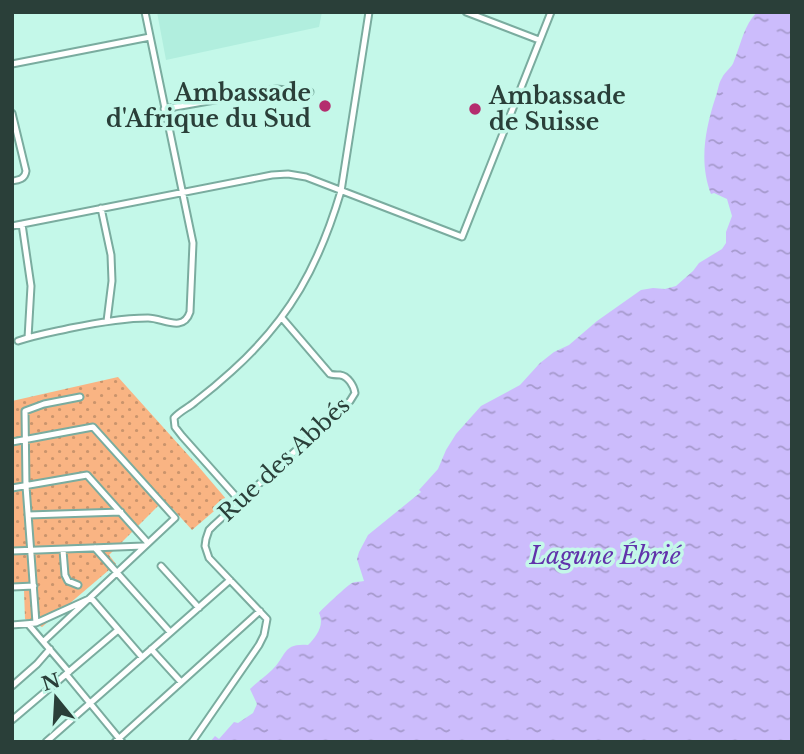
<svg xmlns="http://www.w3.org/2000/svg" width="804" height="754" font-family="'Libre Baskerville',serif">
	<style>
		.built { fill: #b1eede }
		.grass { fill: url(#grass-dots) }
		.water { fill: url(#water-ripples) }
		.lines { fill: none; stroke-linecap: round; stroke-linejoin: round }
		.minor-casing { stroke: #7aac9f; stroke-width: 9 }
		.minor { stroke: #fff; stroke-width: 5 }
		.poi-dot { fill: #b42d6e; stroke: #c4f8e9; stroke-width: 2.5 }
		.labels { text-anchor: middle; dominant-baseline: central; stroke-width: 7; stroke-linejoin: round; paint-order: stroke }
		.poi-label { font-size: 23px; font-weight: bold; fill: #2a3f39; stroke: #c4f8e9; text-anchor: end }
		.street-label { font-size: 23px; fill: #2a3f39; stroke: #c4f8e9 }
		.water-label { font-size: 24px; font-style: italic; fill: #6133ab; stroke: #c4f8e9 }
	</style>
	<defs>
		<pattern id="grass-dots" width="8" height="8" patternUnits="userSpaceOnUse" patternTransform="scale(1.75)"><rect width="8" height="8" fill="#f9b483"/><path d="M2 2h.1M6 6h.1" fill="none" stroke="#ca946c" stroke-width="1.8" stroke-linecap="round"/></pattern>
		<pattern id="water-ripples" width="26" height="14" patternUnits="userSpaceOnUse" patternTransform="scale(1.75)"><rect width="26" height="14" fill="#ccbcfc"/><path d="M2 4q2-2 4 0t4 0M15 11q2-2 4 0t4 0" fill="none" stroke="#a69acd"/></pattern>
	</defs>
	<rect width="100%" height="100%" fill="#c4f8e9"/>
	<path class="built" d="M157 12H322L319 27 166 60Z"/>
	<path class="grass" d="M118 377 198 466 227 500 192 530 173 509 162 502 109 555 116 564 42 627 25 619 24 590H12V401Z"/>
	<path class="water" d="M757 12H792V742H210L215 736 219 739 234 722 238 723 253 713 257 704 250 689C257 682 265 677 272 670 287 656 282 643 308 645 316 637 325 625 319 613 322 609 349 584 352 583 356 581 360 582 364 581L357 559 359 552 368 535 421 492 419 490 438 469 446 450 456 434 481 406 520 385 540 363 554 352 569 345 597 321 641 290 653 288 665 289 676 286 693 271 699 263 722 249 726 243V232L732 216 727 199 714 193 711 194C699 163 705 130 715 99 718 92 718 84 722 78 725 71 732 68 734 61 741 44 744 25 757 12Z"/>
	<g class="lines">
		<defs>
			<path id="minor" d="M466 12 539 40
				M12 64 150 37
				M164 109 276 89 310 92
				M12 113 26 171C25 179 19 180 12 181
				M101 208 111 255 112 281 107 321
				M22 224 31 286 28 338
				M12 226 272 175 288 174 306 177 462 237 551 12
				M18 341C35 335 53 332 71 328 96 323 122 318 148 318 163 318 183 333 190 312L193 243 145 12
				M12 442 93 427 175 518 44 641
				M12 488 87 475 148 543
				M239 500 182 436 175 427 174 418C180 411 188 408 195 402 208 392 220 382 232 371 290 319 319 265 341 191L369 12
				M28 515 121 512
				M95 548 170 632
				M63 550 65 575 68 581 78 585
				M12 551 144 546
				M161 566 199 608
				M12 587 34 586
				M36 623 26 486 25 411 44 404 80 397
				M28 624 69 672
				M12 625 36 623 91 598 142 657
				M151 649 181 682
				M66 674 122 742
				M12 686 37 664 50 649
				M12 720 118 630
				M46 742 230 580
				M115 742 260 611
				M192 742 259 645 264 635 267 619 209 558 205 546 206 539 209 530 214 525 350 401 355 393C354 386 348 376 340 375 336 375 333 375 330 374L282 318"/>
		</defs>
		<use href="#minor" class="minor-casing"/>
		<use href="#minor" class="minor"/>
	</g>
	<g class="poi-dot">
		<circle cx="325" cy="106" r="7"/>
		<circle cx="475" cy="109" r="7"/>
	</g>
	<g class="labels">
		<g class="poi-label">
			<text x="311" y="93">Ambassade<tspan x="311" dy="26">d'Afrique du Sud</tspan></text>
			<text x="489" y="96" text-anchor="start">Ambassade<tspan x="489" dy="26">de Suisse</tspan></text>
		</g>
		<g class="street-label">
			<text transform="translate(284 459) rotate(-43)">Rue des Abbés</text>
		</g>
		<g class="water-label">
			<text x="605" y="555">Lagune Ébrié</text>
		</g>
	</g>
	<rect width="804" height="754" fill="none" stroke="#2a3f39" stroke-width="28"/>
	<g transform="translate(56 698) rotate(342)" stroke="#c4f8e9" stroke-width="5" paint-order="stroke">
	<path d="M0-5L12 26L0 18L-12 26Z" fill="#2a3f39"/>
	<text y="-10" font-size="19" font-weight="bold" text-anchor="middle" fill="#2a3f39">N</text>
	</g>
</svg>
